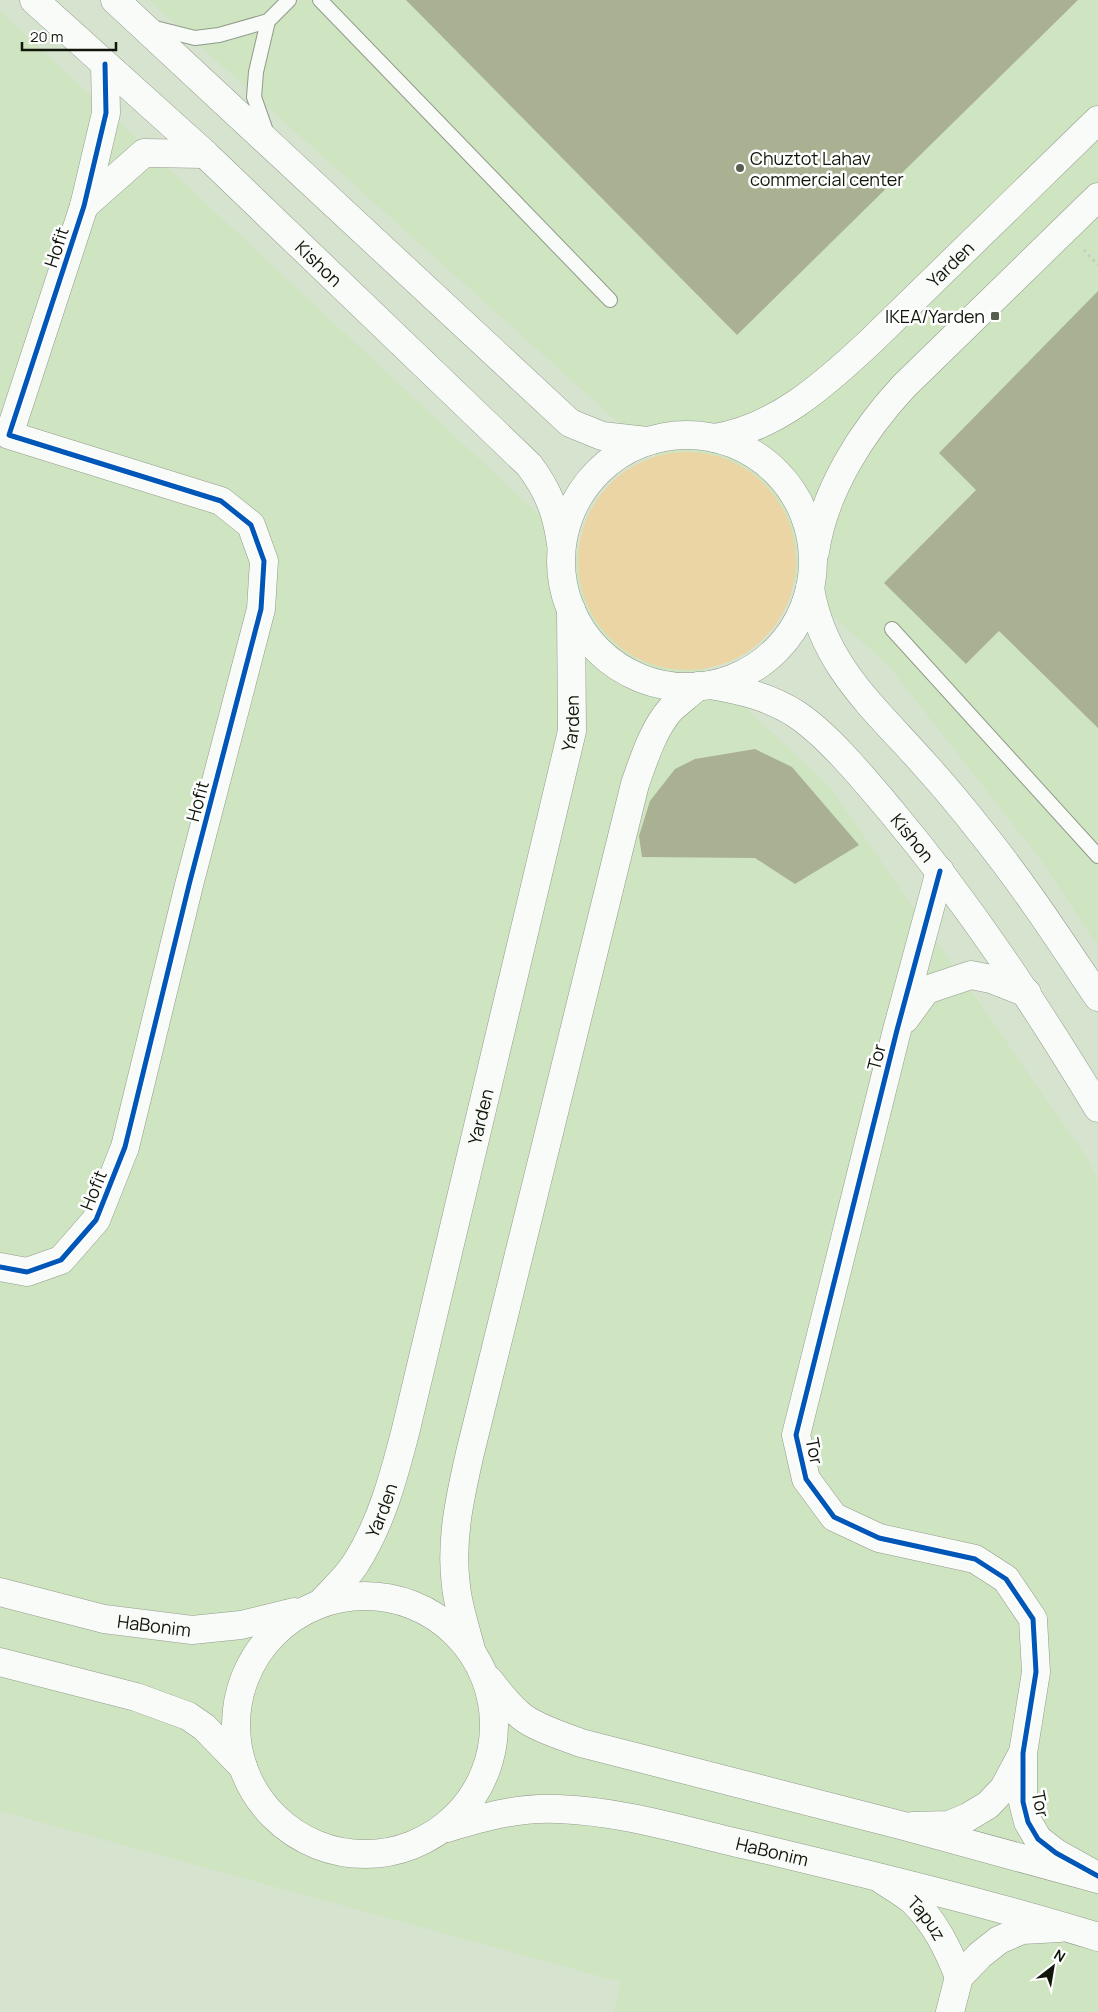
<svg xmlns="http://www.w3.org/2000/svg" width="1098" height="2012" font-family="Manrope,sans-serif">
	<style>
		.built { fill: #cfe4c1 }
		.green { fill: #ecd5a5 }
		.building { fill: #a9b192 }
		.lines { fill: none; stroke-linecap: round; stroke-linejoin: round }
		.lane-casing { stroke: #919b8b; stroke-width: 16 }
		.street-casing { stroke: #919b8b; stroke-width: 29 }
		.secondary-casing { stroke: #919b8b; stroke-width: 29 }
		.path { stroke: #c8cbc5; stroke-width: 3; stroke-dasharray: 2.5 4; stroke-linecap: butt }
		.lane { stroke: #f9fbf8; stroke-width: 14 }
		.street { stroke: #f9fbf8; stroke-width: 28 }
		.secondary { stroke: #f9fbf8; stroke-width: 28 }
		.cycleway-casing { stroke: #fff; stroke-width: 8 }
		.cycleway { stroke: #0057b8; stroke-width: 5 }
		.poi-dot { fill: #555e4f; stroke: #fff; stroke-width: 2 }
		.labels { text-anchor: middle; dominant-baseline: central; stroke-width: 5; stroke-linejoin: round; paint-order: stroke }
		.poi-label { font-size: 18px; fill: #10170a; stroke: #fff; text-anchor: start }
		.street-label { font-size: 18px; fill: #10170a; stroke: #fff }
	</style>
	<rect width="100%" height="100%" fill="#d6e3ce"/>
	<path class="built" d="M149 0H1098V946L1041 860 889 666Z
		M0 11 829 786 1089 1161 1098 1181V2012H614L621 1982 0 1811Z"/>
	<path class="green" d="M578 561a109 109 0 1 1 218 0a109 109 0 1 1-218 0Z"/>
	<path class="building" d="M406 0H1078L737 335Z
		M1098 291V728L999 631 966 664 884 583 976 490 939 453Z
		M755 749 792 767 859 845 795 884 755 858 642 857 639 836 650 801 675 769 695 759Z"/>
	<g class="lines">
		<defs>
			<path id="lane" d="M320 0 610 300
				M151 27 195 38 219 35 268 21 289 0
				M267 134 254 97 256 72 268 21
				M892 629 1098 856"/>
			<g id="street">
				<path d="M84 206 144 153 205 154"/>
				<path d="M940 871 897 1030 796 1435 806 1479 834 1517 879 1538 975 1559 1006 1579 1033 1619 1036 1672 1023 1753V1802L1028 1822 1038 1839 1056 1853 1090 1872"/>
				<path d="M905 1019 926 990 971 975 991 979 1027 993"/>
				<path d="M0 1267 27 1272 61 1260 96 1220 125 1147 189 885 261 609 264 561 251 525 221 501 9 435 84 206 106 113 105 64"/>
				<path d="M913 1826 949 1825 968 1817 988 1805 1004 1788 1021 1756"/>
				<path id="s1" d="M881 1879C891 1886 904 1893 913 1901 935 1922 948 1949 959 1977"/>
				<path d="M950 2012 959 1977 980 1955 999 1940 1022 1930 1060 1928"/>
			</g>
			<g id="secondary">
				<path id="s2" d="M34 0 205 154 529 465C548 490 557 513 561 544"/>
				<path d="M115 0 570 423 602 436 647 441"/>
				<circle cx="687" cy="561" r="126"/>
				<path id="s3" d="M714 438C775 429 825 384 869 343L1098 120"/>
				<path d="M815 552C824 491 862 431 904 386L1098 197"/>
				<path d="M810 588C823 667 877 710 926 766 946 788 964 810 982 833 1024 885 1061 942 1098 997"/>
				<path id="s4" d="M710 685C740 690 770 697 796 714 828 735 865 780 891 811 969 904 1035 1004 1098 1108"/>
				<path id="s5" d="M0 1592 104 1619 192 1630 241 1625 294 1612"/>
				<circle cx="365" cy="1725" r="129"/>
				<path id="s6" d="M321 1603C332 1591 345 1579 354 1566 381 1525 394 1476 406 1429L572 731 571 609"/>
				<path d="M471 1650C466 1629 458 1607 456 1586 450 1541 460 1497 470 1453L635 784C644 759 653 729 671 709 680 701 689 694 698 686"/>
				<path d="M0 1662 136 1697 188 1716 204 1727 243 1767"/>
				<path d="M489 1680C499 1693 508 1705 520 1715 535 1728 563 1736 581 1743L904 1826 1098 1879"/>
				<path id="s7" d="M447 1828C484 1817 519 1807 558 1809 623 1811 688 1832 751 1846 867 1874 984 1902 1098 1937"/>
			</g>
		</defs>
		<use href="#lane" class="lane-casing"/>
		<use href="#street" class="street-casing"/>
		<use href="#secondary" class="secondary-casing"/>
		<path class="path" d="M1084 250 1098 265"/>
		<use href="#lane" class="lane"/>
		<use href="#street" class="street"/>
		<use href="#secondary" class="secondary"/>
		<defs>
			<path id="cycleway" d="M940 871 897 1030 796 1435 806 1479 834 1517 879 1538 975 1559 1006 1579 1033 1619 1036 1672 1023 1753V1802L1028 1822 1038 1839 1056 1853 1098 1876
				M0 1267 27 1272 61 1260 96 1220 125 1147 189 885 261 609 264 561 251 525 221 501 9 435 84 206 106 113 105 64"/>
		</defs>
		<use href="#cycleway" class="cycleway-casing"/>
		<use href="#cycleway" class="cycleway"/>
	</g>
	<g class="poi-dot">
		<circle cx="740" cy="168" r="5"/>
		<rect x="990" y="311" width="10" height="10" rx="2.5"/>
	</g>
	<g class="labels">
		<g class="poi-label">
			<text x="750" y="158">Chuztot Lahav<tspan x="750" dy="21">commercial center</tspan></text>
			<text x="985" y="316" text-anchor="end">IKEA/Yarden</text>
		</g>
		<g class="street-label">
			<text transform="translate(56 247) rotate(-72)">Hofit</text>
			<text stroke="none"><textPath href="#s2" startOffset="388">Kishon</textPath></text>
			<text stroke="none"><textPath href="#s3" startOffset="298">Yarden</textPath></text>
			<text stroke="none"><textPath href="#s6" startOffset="922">Yarden</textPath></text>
			<text transform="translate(197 801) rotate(-75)">Hofit</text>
			<text stroke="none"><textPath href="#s4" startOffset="262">Kishon</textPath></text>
			<text transform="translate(876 1057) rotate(-76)">Tor</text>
			<text stroke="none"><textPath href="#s6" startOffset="518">Yarden</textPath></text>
			<text transform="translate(93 1190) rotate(-68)">Hofit</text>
			<text transform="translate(815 1451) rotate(79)">Tor</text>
			<text stroke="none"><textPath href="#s6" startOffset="112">Yarden</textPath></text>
			<text stroke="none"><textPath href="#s5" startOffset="158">HaBonim</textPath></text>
			<text transform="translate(1041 1804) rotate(79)">Tor</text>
			<text stroke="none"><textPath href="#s7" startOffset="332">HaBonim</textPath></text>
			<text stroke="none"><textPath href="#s1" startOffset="61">Tapuz</textPath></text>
		</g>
	</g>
	<g transform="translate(1053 1967) rotate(31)" stroke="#ffffff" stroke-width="4" paint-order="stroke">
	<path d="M0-4L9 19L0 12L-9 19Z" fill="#10170a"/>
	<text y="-8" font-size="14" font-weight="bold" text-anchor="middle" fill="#10170a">N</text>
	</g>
	<path d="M22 42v8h94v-8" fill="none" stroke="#10170a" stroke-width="2.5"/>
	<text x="30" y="42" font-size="15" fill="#10170a" stroke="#ffffff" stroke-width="4" paint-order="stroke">20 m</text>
</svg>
